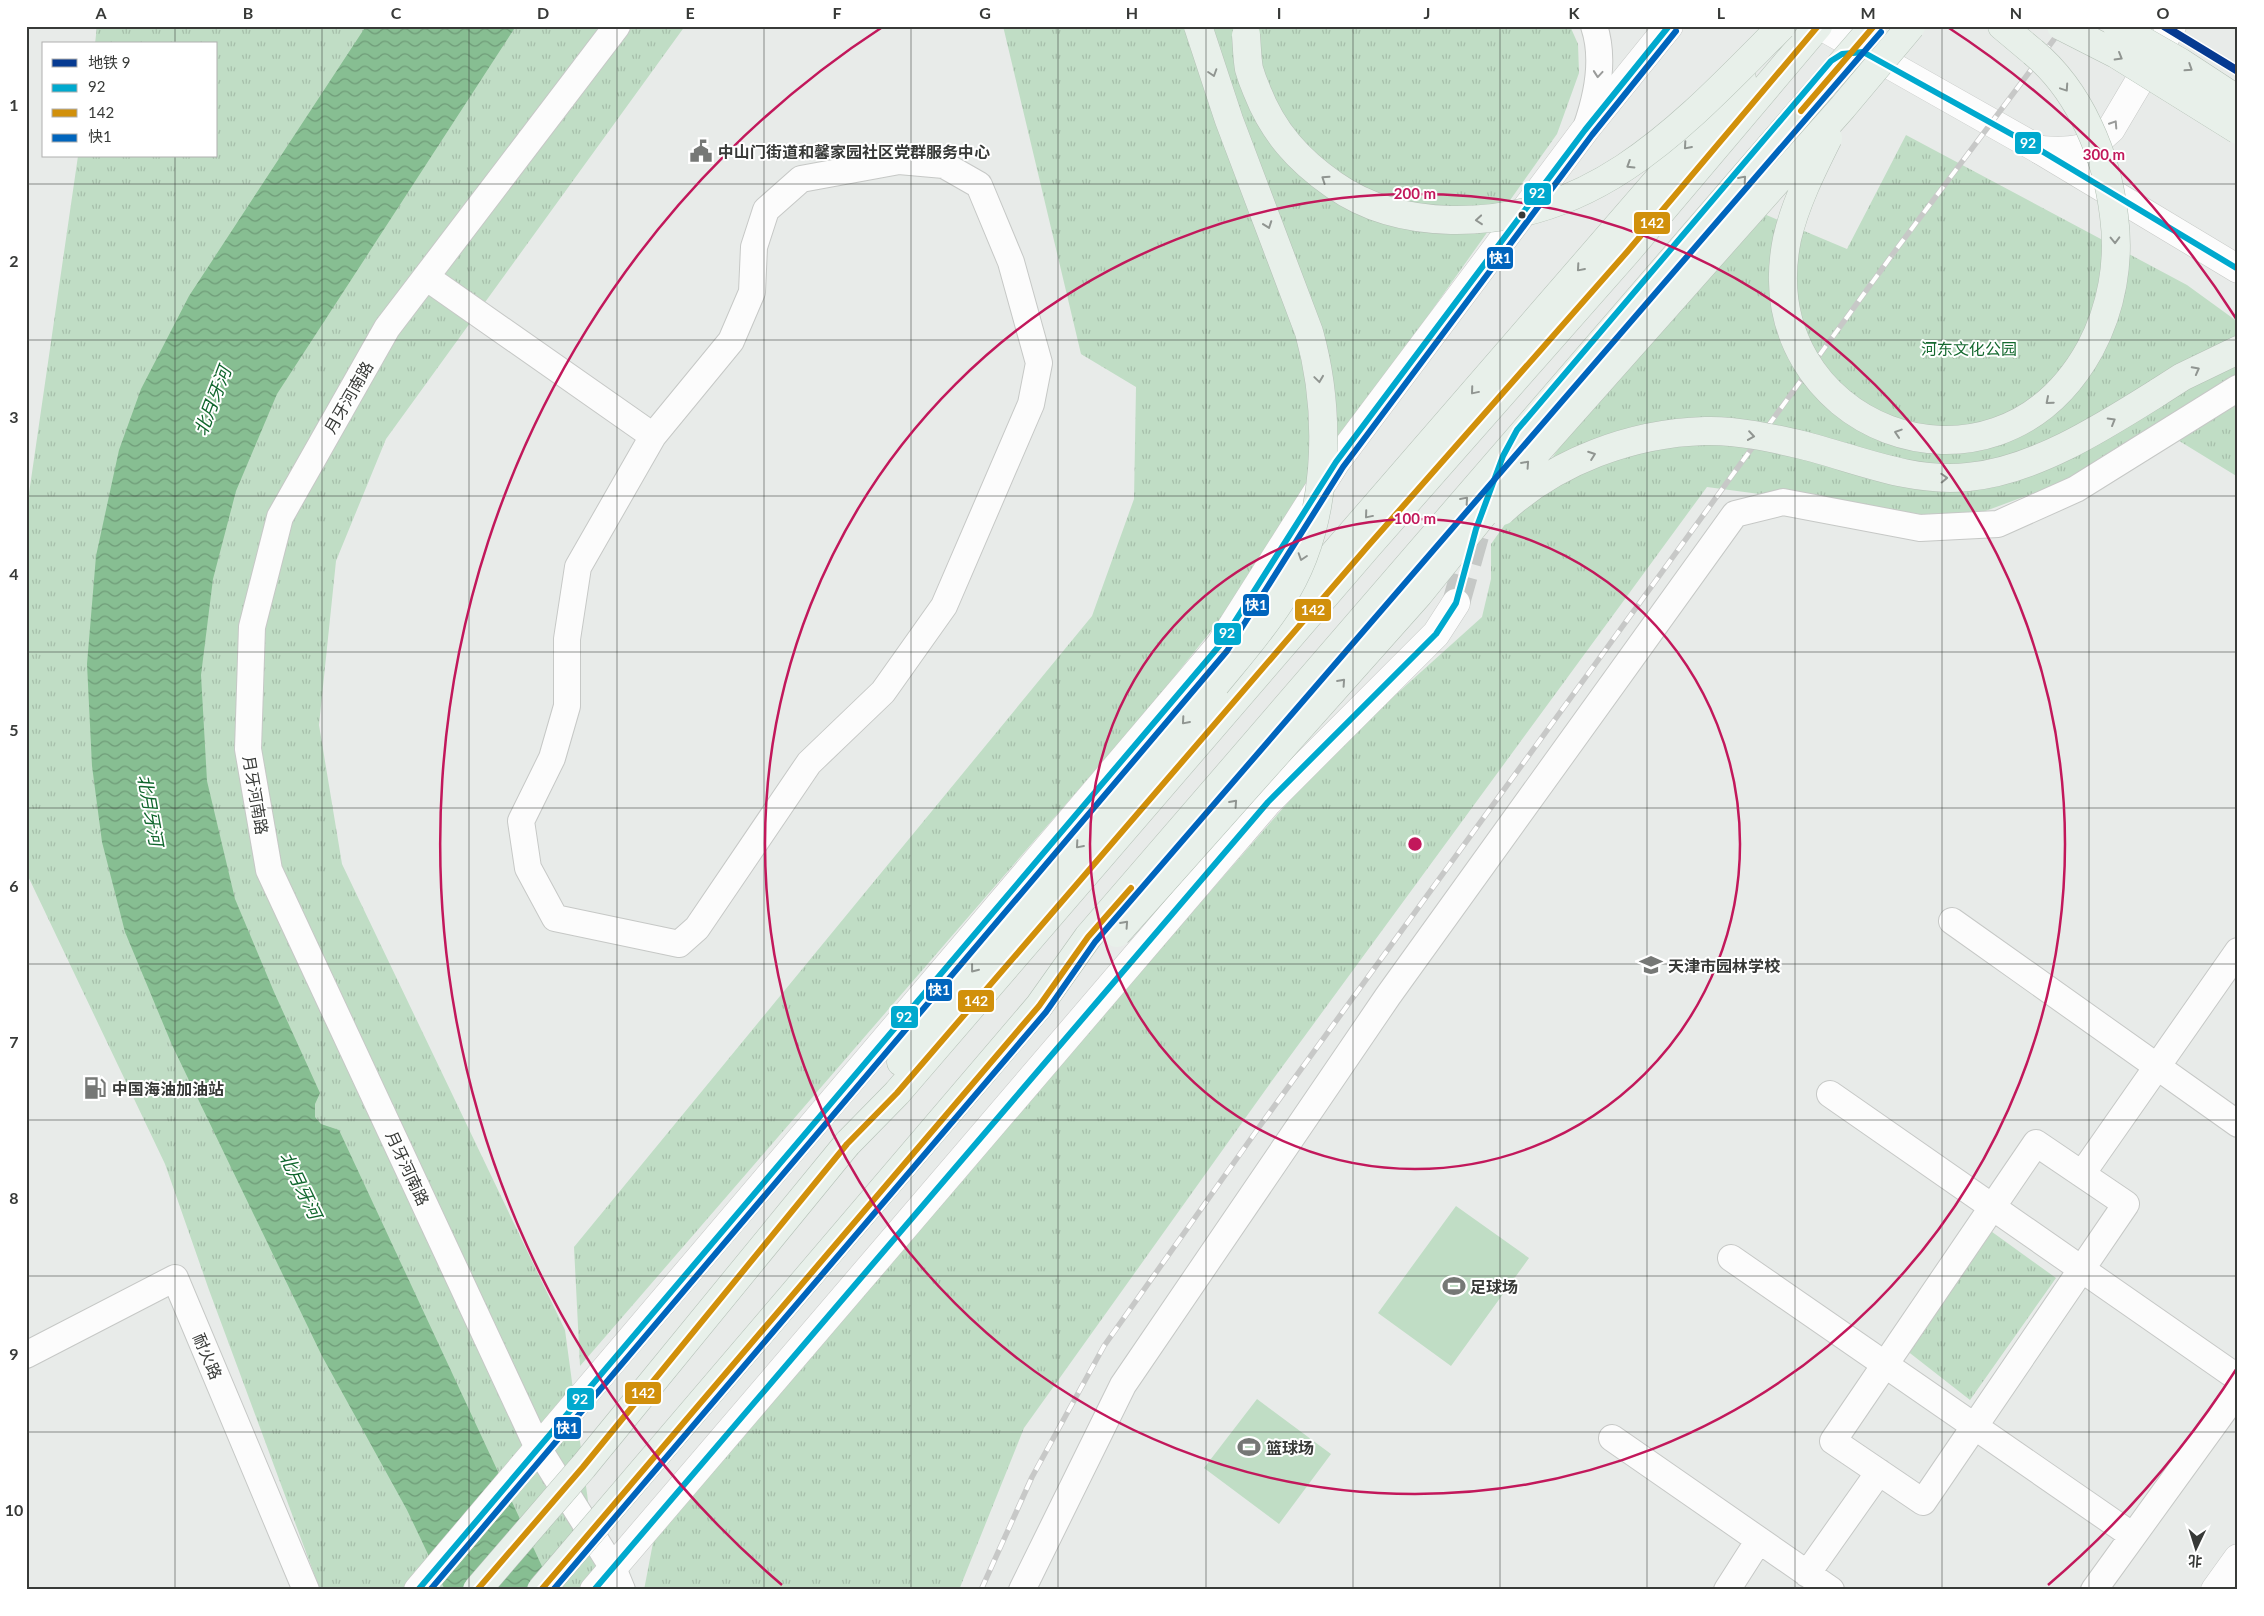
<svg xmlns="http://www.w3.org/2000/svg" width="2264" height="1616" font-family="Lato,'Noto Sans SC',sans-serif">
	<style>
		.park { fill: url(#park-tufts) }
		.pitch { fill: #c0ddc5 }
		.water { fill: url(#water-waves) }
		.lines { fill: none; stroke-linecap: round; stroke-linejoin: round }
		.secondary-tunnel { stroke: #c5c8c6; stroke-width: 28; stroke-dasharray: 28 14; stroke-linecap: butt }
		.minor-casing { stroke: #c6c8c6; stroke-width: 28 }
		.tertiary-casing { stroke: #c6c8c6; stroke-width: 29 }
		.secondary-casing { stroke: #c6c8c6; stroke-width: 29 }
		.trunk-casing { stroke: #b4c0b6; stroke-width: 29 }
		.minor { stroke: #fcfcfc; stroke-width: 26 }
		.tertiary { stroke: #fcfcfc; stroke-width: 28 }
		.secondary { stroke: #fcfcfc; stroke-width: 28 }
		.trunk { stroke: #e8f0ea; stroke-width: 28 }
		.rail-casing { stroke: #c7c8c7; stroke-width: 5.5 }
		.rail { stroke: #fff; stroke-width: 4; stroke-dasharray: 11; stroke-linecap: butt }
		.trunk-bridge-casing { stroke: #b4c0b6; stroke-width: 29; stroke-linecap: butt }
		.trunk-bridge { stroke: #e8f0ea; stroke-width: 28 }
		.bus-1-casing { stroke: #fff; stroke-width: 10 }
		.bus-2-casing { stroke: #fff; stroke-width: 10 }
		.bus-3-casing { stroke: #fff; stroke-width: 10 }
		.bus-1 { stroke: #00a9ce; stroke-width: 6 }
		.bus-2 { stroke: #d1900b; stroke-width: 6 }
		.bus-3 { stroke: #0065bd; stroke-width: 6 }
		.metro-1-casing { stroke: #fff; stroke-width: 11 }
		.metro-1 { stroke: #063a91; stroke-width: 8 }
		.oneway { stroke: #909591 }
		.oneway2 { stroke: #9a9b9a }
		.grid { fill: none; stroke: #383a38; stroke-width: 1; stroke-opacity: 0.55 }
		.ring { fill: none; stroke: #c2185b; stroke-width: 2.5 }
		.bus-dot { fill: #383a38; stroke: #fff; stroke-width: 2 }
		.labels { text-anchor: middle; dominant-baseline: central; stroke-width: 4; stroke-linejoin: round; paint-order: stroke }
		.poi-label { font-size: 16px; font-weight: bold; fill: #383a38; stroke: #fff; text-anchor: start }
		.park-label { font-size: 16px; fill: #14692f; stroke: #fff }
		.street-label { font-size: 16px; fill: #383a38; stroke: #fff }
		.water-label { font-size: 18px; font-style: italic; fill: #10662d; stroke: #fff }
		.centre { fill: #c2185b; stroke: #fff; stroke-width: 2.5 }
		.ring-label { font-size: 15px; text-anchor: middle; font-weight: bold; fill: #c2185b; stroke: #fff; stroke-width: 4; stroke-linejoin: round; paint-order: stroke }
		.line-badge { stroke: #fff; stroke-width: 2 }
		.badge-label { font-size: 14px; text-anchor: middle; font-weight: bold; fill: #fff }
		.neatline { fill: none; stroke: #383a38; stroke-width: 2 }
		.grid-label { font-size: 16px; text-anchor: middle; font-weight: bold; fill: #383a38 }
	</style>
	<defs>
		<pattern id="park-tufts" width="24" height="20" patternUnits="userSpaceOnUse" patternTransform="scale(1.25)"><rect width="24" height="20" fill="#c0ddc5"/><path d="M3 7l-1-3M5 7V3M7 7l1-3M15 17l-1-3M17 17v-4M19 17l1-3" fill="none" stroke="#a6beaa"/></pattern>
		<pattern id="water-waves" width="16" height="10" patternUnits="userSpaceOnUse" patternTransform="scale(1.25)"><rect width="16" height="10" fill="#87be92"/><path d="M0 5q4-4 8 0t8 0" fill="none" stroke="#6f9b78"/></pattern>
	</defs>
	<rect width="100%" height="100%" fill="#e8ebe9"/>
	<path class="park" d="M97 26H685L386 439 336 561 319 725 342 864 565 1330 600 1590H320L209 1290 165 1164 26 872V514L78 156H216V44H95Z
		M1003 26H1570L1578 44 1579 73 1557 134 1354 420 1228 610 1149 708 580 1366 574 1247 1092 616 1134 499 1136 387 1081 354Z
		M1906 135 2187 285 2238 322V477L2163 431 2102 468 1980 513 1940 518 1707 487 1274 1078 1024 1428 959 1590H644L656 1527 1332 752 1482 617 1491 579V544L1562 444 1764 214 1847 249Z
		M1988 1229 2056 1278 1970 1400 1906 1350Z"/>
	<path class="pitch" d="M1456 1206 1529 1258 1451 1366 1378 1313Z
		M1257 1399 1331 1454 1279 1524 1204 1468Z"/>
	<path class="water" d="M366 26H516L277 394 236 491 213 579 201 675 207 781 235 899 274 992 320 1093 315 1104V1117L321 1124 339 1130 553 1590H445L407 1510 322 1356 172 1045 125 932 102 842 92 766 87 664 96 556 119 450 141 389 189 296Z"/>
	<g class="lines">
		<path class="secondary-tunnel" d="M1456 603 1480 518"/>
		<defs>
			<path id="minor" d="M617 26 387 328 280 517 252 627 248 749 269 870 538 1448 613 1568 622 1590
				M1586 128C1597 97 1605 59 1594 26
				M426 277 653 436 578 567 567 639V706L552 758 521 821 528 868 555 918 679 944 697 928 809 763 883 692 944 606 1031 404 1039 363 1011 262 979 185 944 165 899 161 801 179 766 210 754 247 752 292 731 341 653 436
				M1952 921 2238 1124
				M1830 1094 2238 1378
				M2036 1143 2126 1204 1923 1502 1833 1441Z
				M2082 1174 2238 951
				M1731 1258 2133 1536
				M26 1355 175 1278 306 1590
				M1612 1438 1831 1590
				M1807 1574 1879 1472
				M1022 1590 1123 1385 1388 996 1735 514 1783 502 1920 528 1998 524 2076 489 2238 388
				M1727 1590 1759 1540
				M2094 1590 2238 1391"/>
			<path id="tertiary" d="M2040 150C2071 152 2088 152 2111 129L2172 26
				M2215 1590 2238 1558"/>
			<path id="secondary" d="M1821 26 2040 150 2238 269
				M418 1590 1220 645 1336 462 1585 130 1669 26
				M594 1590 1268 802 1436 634 1456 603"/>
			<path id="trunk" d="M2002 26 2033 52
				M2157 393 2182 377 2238 350
				M1273 624 1713 116 1742 79
				M901 1062 994 943 1233 666
				M847 1144 897 1093 1368 546 1627 252 1818 26"/>
		</defs>
		<use href="#minor" class="minor-casing"/>
		<use href="#tertiary" class="tertiary-casing"/>
		<use href="#secondary" class="secondary-casing"/>
		<use href="#trunk" class="trunk-casing"/>
		<use href="#minor" class="minor"/>
		<use href="#tertiary" class="tertiary"/>
		<use href="#secondary" class="secondary"/>
		<use href="#trunk" class="trunk"/>
		<defs>
			<path id="rail" d="M981 1590 1032 1477 1104 1346 1262 1123 1895 251 2064 26"/>
		</defs>
		<use href="#rail" class="rail-casing"/>
		<use href="#rail" class="rail"/>
		<defs>
			<path id="trunk-bridge" d="M1198 26 1229 120 1309 332C1332 414 1330 526 1281 600 1262 630 1238 657 1216 684
				M2061 26 2116 54 2238 130
				M2117 26 2180 62 2238 100
				M1246 35C1247 47 1247 58 1249 69 1251 76 1254 84 1257 91 1273 132 1298 160 1334 185 1368 209 1410 219 1451 220 1598 223 1687 121 1782 26
				M1828 138C1812 170 1795 204 1787 239 1749 426 1994 523 2090 349 2112 308 2120 261 2114 216 2107 156 2080 91 2033 52
				M1502 511C1556 461 1632 433 1705 431 1737 430 1772 438 1802 445 1858 459 1910 483 1968 477 2034 471 2103 427 2157 393
				M1117 933 1419 594 1503 490 1843 107 1911 26
				M477 1590 583 1467 847 1144
				M541 1590 1039 1006 1088 937 1874 26"/>
		</defs>
		<use href="#trunk-bridge" class="trunk-bridge-casing"/>
		<use href="#trunk-bridge" class="trunk-bridge"/>
		<defs>
			<path id="bus-1" d="M418 1590 1220 645 1336 462 1585 130 1669 26
				M594 1590 1268 802 1436 634 1456 603 1476 529 1503 456 1517 430 1831 61 1842 54 1863 52 2040 150 2238 269"/>
			<path id="bus-2" d="M1801 111 1874 26
				M477 1590 583 1467 847 1144 897 1093 1368 546 1627 252 1818 26
				M541 1590 1039 1006 1088 937 1131 888"/>
			<path id="bus-3" d="M430 1590 1227 651 1343 467 1592 135 1676 31
				M553 1590 1046 1012 1095 942 1881 32"/>
		</defs>
		<use href="#bus-1" class="bus-1-casing"/>
		<use href="#bus-2" class="bus-2-casing"/>
		<use href="#bus-3" class="bus-3-casing"/>
		<use href="#bus-1" class="bus-1"/>
		<use href="#bus-2" class="bus-2"/>
		<use href="#bus-3" class="bus-3"/>
		<defs>
			<path id="metro-1" d="M2164 26 2238 71"/>
		</defs>
		<use href="#metro-1" class="metro-1-casing"/>
		<use href="#metro-1" class="metro-1"/>
	</g>
	<defs><path id="oneway-chevron" d="M-2-3.5L2.5 0L-2 3.5" fill="none" stroke-width="1.6" stroke-linecap="round" stroke-linejoin="round" transform="scale(1.25)"/></defs>
	<g class="oneway">
		<use href="#oneway-chevron" transform="translate(2119 57) rotate(30)"/>
		<use href="#oneway-chevron" transform="translate(2189 68) rotate(33)"/>
		<use href="#oneway-chevron" transform="translate(1213 73) rotate(72)"/>
		<use href="#oneway-chevron" transform="translate(2065 88) rotate(56)"/>
		<use href="#oneway-chevron" transform="translate(1687 146) rotate(131)"/>
		<use href="#oneway-chevron" transform="translate(1630 165) rotate(148)"/>
		<use href="#oneway-chevron" transform="translate(1325 179) rotate(-146)"/>
		<use href="#oneway-chevron" transform="translate(1743 179) rotate(-49)"/>
		<use href="#oneway-chevron" transform="translate(1479 220) rotate(175)"/>
		<use href="#oneway-chevron" transform="translate(1268 225) rotate(70)"/>
		<use href="#oneway-chevron" transform="translate(2115 240) rotate(89)"/>
		<use href="#oneway-chevron" transform="translate(1580 268) rotate(131)"/>
		<use href="#oneway-chevron" transform="translate(2196 370) rotate(-28)"/>
		<use href="#oneway-chevron" transform="translate(1319 379) rotate(82)"/>
		<use href="#oneway-chevron" transform="translate(1474 391) rotate(130)"/>
		<use href="#oneway-chevron" transform="translate(2049 401) rotate(139)"/>
		<use href="#oneway-chevron" transform="translate(2112 421) rotate(-30)"/>
		<use href="#oneway-chevron" transform="translate(1898 433) rotate(-162)"/>
		<use href="#oneway-chevron" transform="translate(1751 436) rotate(8)"/>
		<use href="#oneway-chevron" transform="translate(1592 455) rotate(-20)"/>
		<use href="#oneway-chevron" transform="translate(1526 464) rotate(-48)"/>
		<use href="#oneway-chevron" transform="translate(1944 478) rotate(-2)"/>
		<use href="#oneway-chevron" transform="translate(1465 500) rotate(-49)"/>
		<use href="#oneway-chevron" transform="translate(1368 515) rotate(130)"/>
		<use href="#oneway-chevron" transform="translate(1302 557) rotate(108)"/>
		<use href="#oneway-chevron" transform="translate(1342 682) rotate(-48)"/>
		<use href="#oneway-chevron" transform="translate(1185 721) rotate(131)"/>
		<use href="#oneway-chevron" transform="translate(1234 803) rotate(-48)"/>
		<use href="#oneway-chevron" transform="translate(1079 845) rotate(131)"/>
		<use href="#oneway-chevron" transform="translate(1125 924) rotate(-48)"/>
		<use href="#oneway-chevron" transform="translate(974 969) rotate(128)"/>
	</g>
	<g class="oneway2">
		<use href="#oneway-chevron" transform="translate(1598 74) rotate(95)"/>
		<use href="#oneway-chevron" transform="translate(2114 124) rotate(-57)"/>
	</g>
	<path class="grid" d="M175 26V44M322 26V1590M469 26V1590M617 26V1590M764 26V1590M911 26V1590M1058 26V1590M1206 26V1590M1353 26V1590M1500 26V1590M1647 26V1590M1795 26V1590M1942 26V1590M2089 26V1590M175 156V1590M26 184H2238M26 340H2238M26 496H2238M26 652H2238M26 808H2238M26 964H2238M26 1120H2238M26 1276H2238M26 1432H2238"/>
	<g class="ring">
		<circle cx="1415" cy="844" r="325"/>
		<circle cx="1415" cy="844" r="650"/>
		<path d="M2237 1368A975 975 0 0 1 2048 1585M782 1585A975 975 0 0 1 884 26M1946 26A975 975 0 0 1 2237 320"/>
	</g>
	<defs>
		<symbol id="civic-bare" viewBox="-9 -9 18 18"><path d="M-.6-6.5H3V-4.5H.6V-3L4-1V1h2V6H-6V1h2V-1L-.6-3ZM-1.2 2.5V6h2.4V2.5Z" fill="#767876" stroke="#fff" stroke-width="2.5" paint-order="stroke"/></symbol>
		<symbol id="school-bare" viewBox="-9 -9 18 18"><path d="M0-5L7-2L0 1L-7-2ZM-4 1L0 2.5L4 1V4Q0 6-4 4Z" fill="#767876" stroke="#fff" stroke-width="2.5" paint-order="stroke"/></symbol>
		<symbol id="fuel-bare" viewBox="-9 -9 18 18"><path d="M-5.5-6h7V0h2V4h1.3V-2.5L3-4.5l.8-.8L6-3V5H2.5V1h-1V6h-7ZM-4.2-4.7v3.2H.2V-4.7Z" fill="#767876" stroke="#fff" stroke-width="2.5" paint-order="stroke"/></symbol>
		<symbol id="stadium-bare" viewBox="-9 -9 18 18"><path d="M0-5a6.5 5 0 1 0 0 10a6.5 5 0 1 0 0-10ZM-3.5-1.8h7v3.6h-7Z" fill="#767876" stroke="#fff" stroke-width="2.5" paint-order="stroke"/></symbol>
	</defs>
	<g fill-rule="evenodd">
		<use href="#civic-bare" x="685" y="135" width="32" height="32"/>
		<use href="#school-bare" x="1635" y="949" width="32" height="32"/>
		<use href="#fuel-bare" x="79" y="1072" width="32" height="32"/>
		<use href="#stadium-bare" x="1438" y="1270" width="32" height="32"/>
		<use href="#stadium-bare" x="1233" y="1431" width="32" height="32"/>
	</g>
	<circle class="bus-dot" cx="1522" cy="215" r="4.5"/>
	<g class="labels">
		<g class="poi-label">
			<text x="718" y="151">中山门街道和馨家园社区党群服务中心</text>
			<text x="1668" y="965">天津市园林学校</text>
			<text x="112" y="1088">中国海油加油站</text>
			<text x="1470" y="1286">足球场</text>
			<text x="1266" y="1447">篮球场</text>
		</g>
		<g class="park-label">
			<text x="1969" y="348">河东文化公园</text>
		</g>
		<g class="street-label">
			<text transform="translate(348 397) rotate(-60)">月牙河南路</text>
			<text transform="translate(256 795) rotate(80)">月牙河南路</text>
			<text transform="translate(408 1168) rotate(65)">月牙河南路</text>
			<text transform="translate(208 1356) rotate(67)">耐火路</text>
		</g>
		<g class="water-label">
			<text transform="translate(212 401) rotate(-69)">北月牙河</text>
			<text transform="translate(151 810) rotate(80)">北月牙河</text>
			<text transform="translate(301 1185) rotate(64)">北月牙河</text>
		</g>
	</g>
	<circle cx="1415" cy="844" r="8" class="centre"/>
	<g class="ring-label">
		<text x="2104" y="160">300 m</text>
		<text x="1415" y="199">200 m</text>
		<text x="1415" y="524">100 m</text>
	</g>
	<g class="line-badge">
		<rect x="2014" y="131" width="28" height="24" rx="5" fill="#00a9ce"/>
		<rect x="1523" y="182" width="29" height="24" rx="5" fill="#00a9ce"/>
		<rect x="1633" y="211" width="38" height="24" rx="5" fill="#d1900b"/>
		<rect x="1486" y="246" width="28" height="24" rx="5" fill="#0065bd"/>
		<rect x="1242" y="593" width="28" height="24" rx="5" fill="#0065bd"/>
		<rect x="1294" y="598" width="38" height="24" rx="5" fill="#d1900b"/>
		<rect x="1213" y="622" width="29" height="24" rx="5" fill="#00a9ce"/>
		<rect x="925" y="978" width="28" height="24" rx="5" fill="#0065bd"/>
		<rect x="957" y="989" width="38" height="24" rx="5" fill="#d1900b"/>
		<rect x="890" y="1005" width="29" height="24" rx="5" fill="#00a9ce"/>
		<rect x="624" y="1381" width="38" height="24" rx="5" fill="#d1900b"/>
		<rect x="566" y="1387" width="29" height="24" rx="5" fill="#00a9ce"/>
		<rect x="553" y="1416" width="29" height="24" rx="5" fill="#0065bd"/>
	</g>
	<g class="badge-label">
		<text x="2028" y="148">92</text>
		<text x="1537" y="198">92</text>
		<text x="1652" y="228">142</text>
		<text x="1500" y="263">快1</text>
		<text x="1256" y="610">快1</text>
		<text x="1313" y="615">142</text>
		<text x="1227" y="638">92</text>
		<text x="939" y="995">快1</text>
		<text x="976" y="1006">142</text>
		<text x="904" y="1022">92</text>
		<text x="643" y="1398">142</text>
		<text x="580" y="1404">92</text>
		<text x="567" y="1433">快1</text>
	</g>
	<rect width="2264" height="1616" fill="none" stroke="#ffffff" stroke-width="55"/>
	<rect x="42" y="42" width="175" height="115" fill="#ffffff" stroke="#afb0af"/>
	<rect x="52" y="59" width="25" height="8" fill="#063a91" stroke="#afb0af"/>
	<text x="88" y="68" font-size="15" fill="#383a38">地铁 9</text>
	<rect x="52" y="84" width="25" height="8" fill="#00a9ce" stroke="#afb0af"/>
	<text x="88" y="92" font-size="15" fill="#383a38">92</text>
	<rect x="52" y="109" width="25" height="8" fill="#d1900b" stroke="#afb0af"/>
	<text x="88" y="118" font-size="15" fill="#383a38">142</text>
	<rect x="52" y="134" width="25" height="8" fill="#0065bd" stroke="#afb0af"/>
	<text x="88" y="142" font-size="15" fill="#383a38">快1</text>
	<g transform="translate(2196 1548) rotate(184)" stroke="#ffffff" stroke-width="4" paint-order="stroke">
	<path d="M0-4L9 19L0 12L-9 19Z" fill="#383a38"/>
	<text y="-8" font-size="14" font-weight="bold" text-anchor="middle" fill="#383a38">北</text>
	</g>
	<rect x="28" y="28" width="2208" height="1560" class="neatline"/>
	<g class="grid-label">
		<text x="101" y="19">A</text>
		<text x="248" y="19">B</text>
		<text x="396" y="19">C</text>
		<text x="543" y="19">D</text>
		<text x="690" y="19">E</text>
		<text x="837" y="19">F</text>
		<text x="985" y="19">G</text>
		<text x="1132" y="19">H</text>
		<text x="1279" y="19">I</text>
		<text x="1427" y="19">J</text>
		<text x="1574" y="19">K</text>
		<text x="1721" y="19">L</text>
		<text x="1868" y="19">M</text>
		<text x="2016" y="19">N</text>
		<text x="2163" y="19">O</text>
		<text x="14" y="111">1</text>
		<text x="14" y="267">2</text>
		<text x="14" y="423">3</text>
		<text x="14" y="580">4</text>
		<text x="14" y="736">5</text>
		<text x="14" y="892">6</text>
		<text x="14" y="1048">7</text>
		<text x="14" y="1204">8</text>
		<text x="14" y="1360">9</text>
		<text x="14" y="1516">10</text>
	</g>
</svg>
